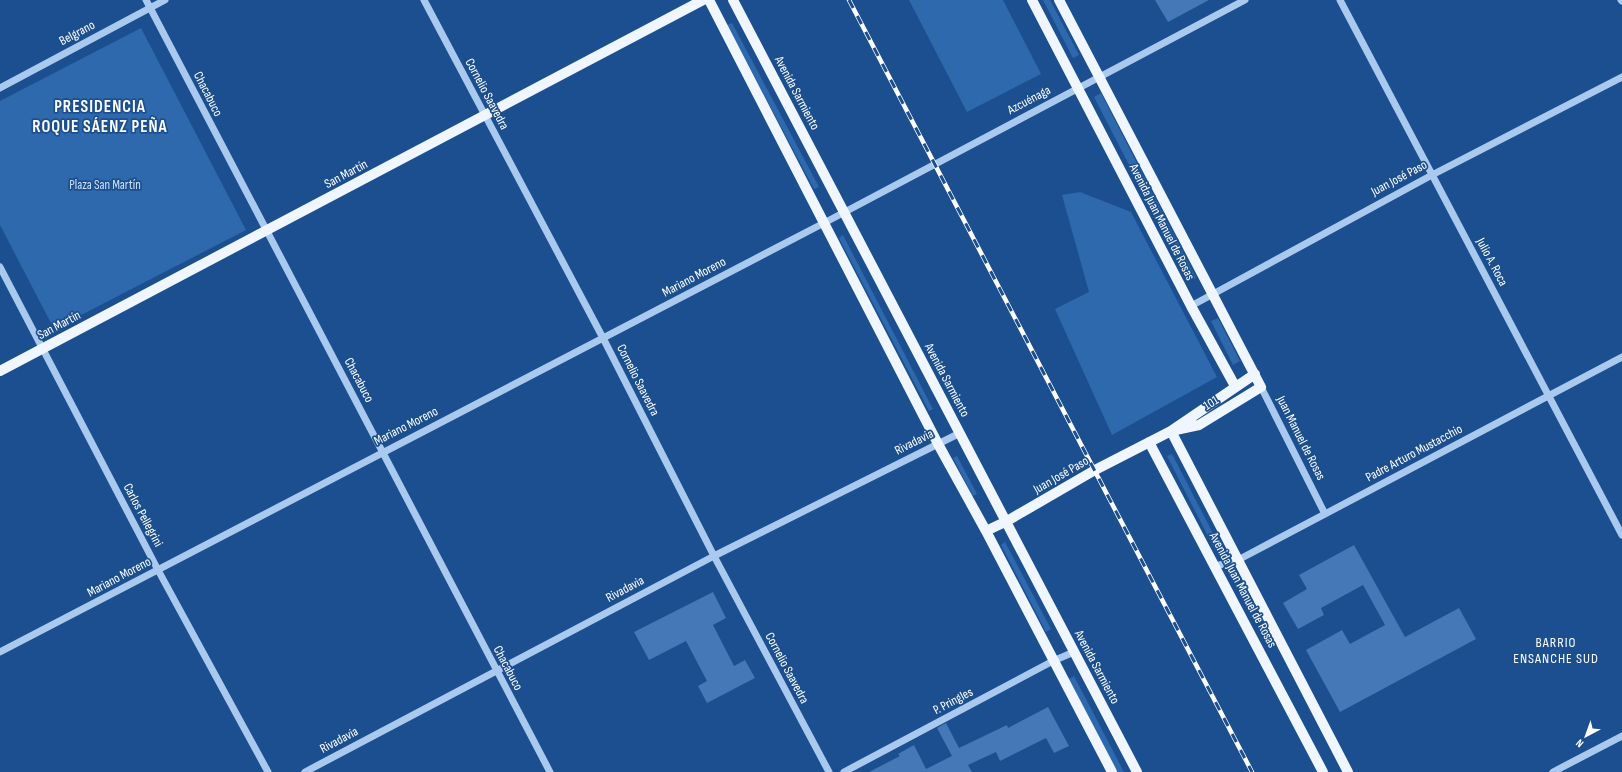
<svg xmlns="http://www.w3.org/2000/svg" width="1622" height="772" font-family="'Sofia Sans Condensed',sans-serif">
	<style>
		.green { fill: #2e69ad }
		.building { fill: #4478b7 }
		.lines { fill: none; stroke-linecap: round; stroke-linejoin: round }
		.minor { stroke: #a9c9ee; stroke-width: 7 }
		.major { stroke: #f0f6ff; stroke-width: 10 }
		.rail-casing { stroke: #fff; stroke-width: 4.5 }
		.rail { stroke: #1b4f8f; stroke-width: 3; stroke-dasharray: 9; stroke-linecap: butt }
		.labels { text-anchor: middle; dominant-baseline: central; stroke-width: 3.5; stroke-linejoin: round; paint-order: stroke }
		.street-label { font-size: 13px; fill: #fff; stroke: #1b4f8f }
		.park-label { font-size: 13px; fill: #cfe3fa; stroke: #1b4f8f }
		.neighbourhood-label { font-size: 14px; letter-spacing: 1px; fill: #fff; stroke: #1b4f8f }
		.district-label { font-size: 17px; font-weight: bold; letter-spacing: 1px; fill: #fff; stroke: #1b4f8f }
	</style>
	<rect width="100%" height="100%" fill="#1b4f8f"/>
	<path class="green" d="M909 0H1003L1041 74 967 112Z
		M1043 0H1050L1079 55 1073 58Z
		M732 23 819 187 814 189 727 25Z
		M141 28 246 230 54 329 0 225V101Z
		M1101 93 1196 278 1189 281 1094 97Z
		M1080 192 1131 212 1217 377 1112 435 1055 309 1089 292 1062 195Z
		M843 235 933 409 929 411 839 238Z
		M1218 318 1240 361 1233 365 1211 321Z
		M1172 454 1219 545 1214 548 1167 456Z
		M957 456 977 494 973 496 953 458Z
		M1005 542 1051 629 1046 632 1001 545Z
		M1074 676 1124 772H1117L1069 679Z"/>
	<path class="building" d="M1155 0H1209L1168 22Z
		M1354 545 1405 637 1459 608 1476 639 1340 712 1306 650 1342 630 1350 644 1385 625 1363 585 1321 608 1324 615 1298 629 1283 603 1307 589 1299 575Z
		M713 592 726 618 713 625 734 666 745 660 755 678 707 703 698 686 707 681 686 641 649 660 634 632Z
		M1048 707 1069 746 1054 753 1046 738 1000 761 996 752 968 765 972 772H869L900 756 898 754 914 745 926 769 952 756 937 728 946 723 959 748 1007 725 1008 728Z"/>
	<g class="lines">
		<path class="minor" d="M146 0 550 772
			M424 0 603 338 714 556 829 772
			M1340 0 1622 535
			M1621 0 1622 1
			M0 88 165 0
			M0 267 158 570 268 772
			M1191 306 1432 175 1622 77
			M1261 387 1325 514
			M1216 566 1238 560 1622 357
			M0 652 824 223 1245 0
			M305 772 714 556 960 433
			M844 772 1053 661 1074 652
			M1553 772 1622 736"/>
		<path class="major" d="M709 0 938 444 986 531 1112 772
			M733 0 1137 772
			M1032 0 1191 306 1235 386
			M1059 0 1261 387 1199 425 1171 431
			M0 371 703 0
			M1171 431 1348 772
			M1149 442 1323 772
			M986 531 1007 521 1095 470 1171 431 1255 374"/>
		<defs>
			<path id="rail" d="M849 0 1252 772"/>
		</defs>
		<use href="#rail" class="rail-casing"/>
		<use href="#rail" class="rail"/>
	</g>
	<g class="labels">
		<g class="street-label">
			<text transform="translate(77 33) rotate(-28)">Belgrano</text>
			<text transform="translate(797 93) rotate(62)">Avenida Sarmiento</text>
			<text transform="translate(208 94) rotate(63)">Chacabuco</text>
			<text transform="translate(487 94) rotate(62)">Cornelio Saavedra</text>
			<text transform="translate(1029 100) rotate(-28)">Azcuénaga</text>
			<text transform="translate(346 174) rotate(-28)">San Martín</text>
			<text transform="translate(1399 178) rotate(-28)">Juan José Paso</text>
			<text transform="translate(1162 222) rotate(63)">Avenida Juan Manuel de Rosas</text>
			<text transform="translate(1492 262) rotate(62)">Julio A. Roca</text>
			<text transform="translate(694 277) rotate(-28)">Mariano Moreno</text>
			<text transform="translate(59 325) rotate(-28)">San Martín</text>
			<text transform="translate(359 380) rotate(62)">Chacabuco</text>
			<text transform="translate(638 380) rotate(63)">Cornelio Saavedra</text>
			<text transform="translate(947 380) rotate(62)">Avenida Sarmiento</text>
			<text transform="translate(1211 403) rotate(-32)">101</text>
			<text transform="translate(406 426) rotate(-27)">Mariano Moreno</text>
			<text transform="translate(1301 438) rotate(63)">Juan Manuel de Rosas</text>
			<text transform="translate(914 442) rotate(-27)">Rivadavia</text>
			<text transform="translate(1414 453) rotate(-28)">Padre Arturo Mustacchio</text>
			<text transform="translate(1061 475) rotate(-30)">Juan José Paso</text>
			<text transform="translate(143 515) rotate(62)">Carlos Pellegrini</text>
			<text transform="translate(119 577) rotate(-28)">Mariano Moreno</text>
			<text transform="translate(625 589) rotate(-28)">Rivadavia</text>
			<text transform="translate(1243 590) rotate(62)">Avenida Juan Manuel de Rosas</text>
			<text transform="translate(1097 667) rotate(62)">Avenida Sarmiento</text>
			<text transform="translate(508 668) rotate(62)">Chacabuco</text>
			<text transform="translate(787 668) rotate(62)">Cornelio Saavedra</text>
			<text transform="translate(953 701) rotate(-28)">P. Pringles</text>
			<text transform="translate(339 740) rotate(-28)">Rivadavia</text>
		</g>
		<g class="park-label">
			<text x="105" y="185">Plaza San Martín</text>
		</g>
		<g class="neighbourhood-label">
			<text x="1556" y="642">BARRIO<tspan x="1556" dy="16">ENSANCHE SUD</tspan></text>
		</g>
		<g class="district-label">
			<text x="100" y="107">PRESIDENCIA<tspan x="100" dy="20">ROQUE SÁENZ PEÑA</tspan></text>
		</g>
	</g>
	<g transform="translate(1586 736) rotate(221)" stroke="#1b4f8f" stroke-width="3" paint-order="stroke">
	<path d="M0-3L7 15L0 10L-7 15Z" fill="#ffffff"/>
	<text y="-6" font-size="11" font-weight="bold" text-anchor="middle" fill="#ffffff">N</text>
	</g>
</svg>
